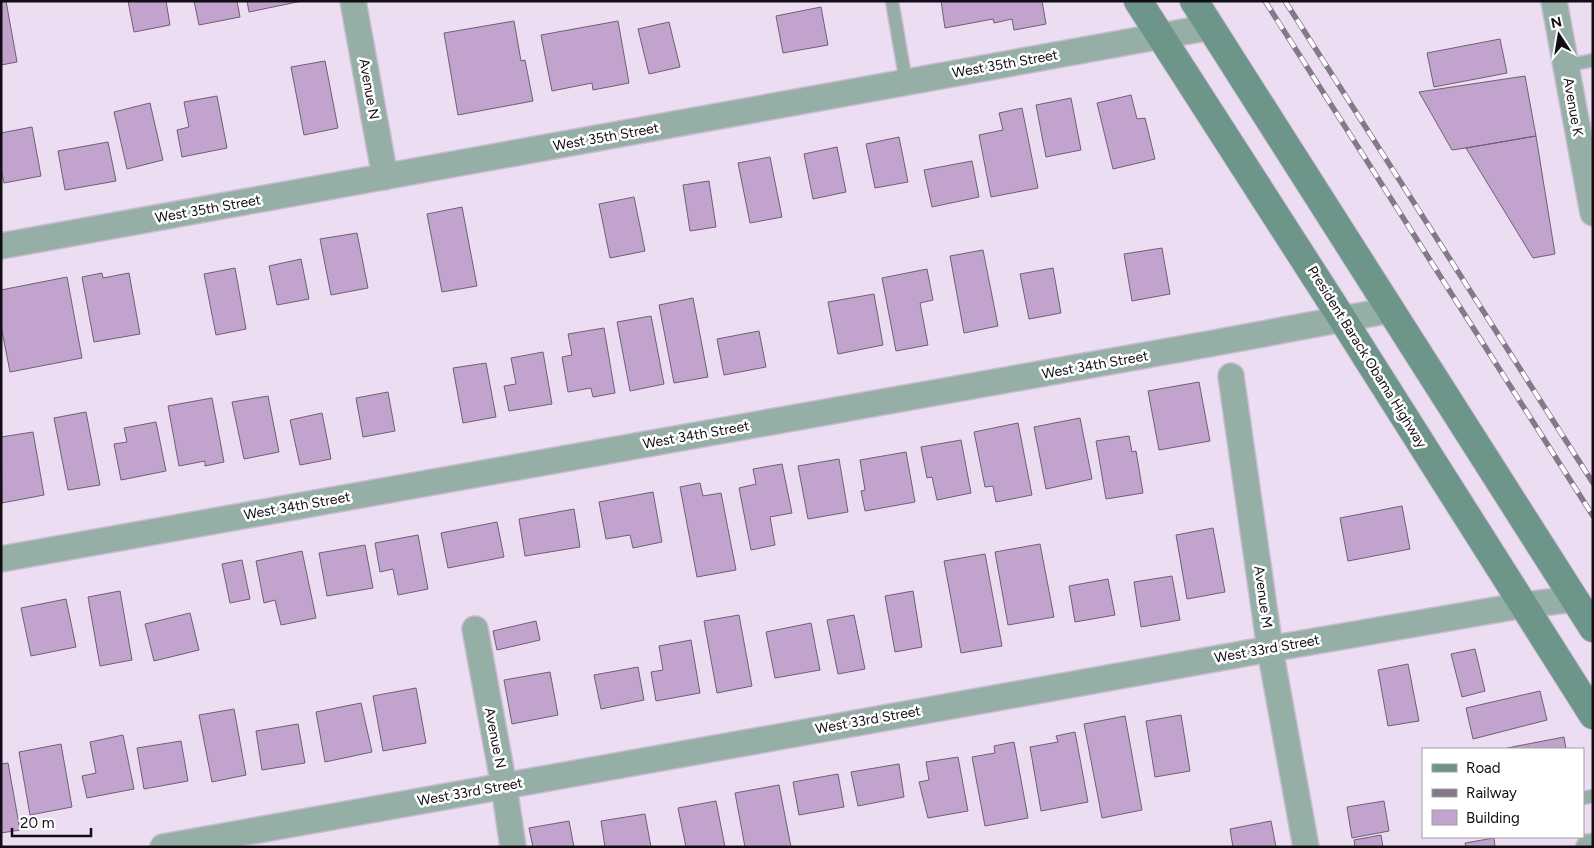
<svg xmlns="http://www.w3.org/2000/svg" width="1594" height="848" font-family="Figtree,sans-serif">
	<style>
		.building { fill: #c2a3ce; stroke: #6d6073 }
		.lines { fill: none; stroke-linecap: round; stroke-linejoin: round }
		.service-casing { stroke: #c9bccf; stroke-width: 15 }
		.minor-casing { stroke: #c9bccf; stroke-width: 28 }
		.secondary-casing { stroke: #c9bccf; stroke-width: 30 }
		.service { stroke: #95afa7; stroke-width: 12 }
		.minor { stroke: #95afa7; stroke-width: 25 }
		.secondary { stroke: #6d958a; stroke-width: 28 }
		.rail-casing { stroke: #837988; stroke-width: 5.5 }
		.rail { stroke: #fff; stroke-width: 4; stroke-dasharray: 11; stroke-linecap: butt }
		.labels { text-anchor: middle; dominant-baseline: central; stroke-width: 5; stroke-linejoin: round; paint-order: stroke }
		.street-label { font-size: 14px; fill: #120d14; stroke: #fff }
	</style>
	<rect width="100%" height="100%" fill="#ecddf3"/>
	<path class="building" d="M1 1H6L17 62 1 65Z
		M128 1H166L170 25 134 32Z
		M194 1H237L240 17 199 25Z
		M247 1H302L249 12Z
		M941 1H1042L1046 24 1014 30 1012 19 994 23 993 19 945 28Z
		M821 7 828 45 783 53 776 16Z
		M514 21 521 61 525 60 533 101 458 115 444 33Z
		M618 21 629 83 593 90 592 83 552 91 541 35Z
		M669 22 680 67 649 74 638 29Z
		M1500 39 1507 73 1434 87 1427 53Z
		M325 61 338 128 304 135 291 67Z
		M1525 76 1536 136 1466 148 1452 150 1419 92Z
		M1131 95 1137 119 1145 118 1155 159 1113 169 1097 103Z
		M217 96 227 148 182 157 177 130 189 127 184 102Z
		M1071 98 1081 150 1046 157 1036 105Z
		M150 103 163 160 127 169 114 112Z
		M1022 108 1038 188 991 197 979 135 1003 130 999 113Z
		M32 127 41 176 4 183 1 169V133Z
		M1536 136 1555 254 1533 258 1466 148Z
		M899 137 908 182 875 188 866 144Z
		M108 142 116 181 65 190 58 151Z
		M837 147 846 192 813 199 804 154Z
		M770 157 782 217 750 223 738 163Z
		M972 161 979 197 932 207 924 170Z
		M709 181 716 227 690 231 683 185Z
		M634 197 645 251 610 258 599 204Z
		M462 207 477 286 442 292 427 214Z
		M357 233 368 288 331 295 320 239Z
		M1162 248 1170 294 1132 301 1124 254Z
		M983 250 998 326 964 333 950 256Z
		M301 259 309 299 277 305 269 266Z
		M235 268 246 329 216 335 204 274Z
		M1053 268 1061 313 1029 319 1020 274Z
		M927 269 933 300 920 303 928 345 896 351 882 278Z
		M102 273 103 278 129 273 140 334 94 342 82 277Z
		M67 277 82 358 10 372 1 326V290Z
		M874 294 883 345 838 354 828 302Z
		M693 298 708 377 674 383 659 305Z
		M651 316 664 384 630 391 617 322Z
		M604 328 615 393 593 397 591 388 568 392 562 357 572 355 568 334Z
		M759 331 766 367 724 375 717 339Z
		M543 352 552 404 509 411 504 386 516 384 511 358Z
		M486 363 496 417 463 423 453 368Z
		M1199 382 1210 441 1159 450 1148 391Z
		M388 392 395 431 363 437 356 398Z
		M268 396 279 452 244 459 232 402Z
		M212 398 224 462 205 466V461L179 466 168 406Z
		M86 412 100 485 68 490 54 418Z
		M322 413 331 459 300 465 290 420Z
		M1080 418 1092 479 1046 489 1034 427Z
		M156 422 166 471 121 480 114 444 127 442 124 428Z
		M1018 423 1032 495 996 502 993 486 985 487 974 432Z
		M33 432 44 495 2 503 1 437Z
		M1129 436 1132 452 1136 451 1143 493 1106 499 1096 441Z
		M961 440 971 493 937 500 932 477 927 478 921 447Z
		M906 452 915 502 865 511 861 491 865 490 860 460Z
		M839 459 848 512 808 519 798 466Z
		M782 464 792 513 770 517 775 545 751 550 739 488 756 484 753 469Z
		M700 483 703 496 721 493 736 570 697 577 680 487Z
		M653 492 662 542 633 548 630 535 606 539 599 502Z
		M1402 506 1410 549 1348 561 1340 518Z
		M574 509 580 547 525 556 519 519Z
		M497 522 504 557 448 568 441 533Z
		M1213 528 1225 592 1187 599 1176 535Z
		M418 535 428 589 398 595 393 569 380 572 375 543Z
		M1040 544 1054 617 1008 625 995 552Z
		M365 545 373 588 327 596 319 553Z
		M302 551 316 618 281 625 275 600 264 603 256 561Z
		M985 554 1002 646 961 653 944 561Z
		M242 560 250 599 230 603 222 564Z
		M1172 576 1180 620 1141 627 1134 582Z
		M1108 579 1115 615 1075 622 1069 586Z
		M120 591 132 660 100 666 88 597Z
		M913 591 922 647 895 652 885 596Z
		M66 599 76 647 31 656 21 608Z
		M190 613 199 650 154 661 145 624Z
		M739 615 752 686 717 693 704 621Z
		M854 615 865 669 838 674 827 620Z
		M536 621 540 640 497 650 493 631Z
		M811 623 820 670 775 678 766 632Z
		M691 640 700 693 656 701 651 672 663 670 659 646Z
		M1475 649 1485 691 1462 697 1451 654Z
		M1408 664 1419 721 1388 726 1378 670Z
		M638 667 644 700 601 709 594 675Z
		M550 672 558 715 512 724 504 680Z
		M416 688 426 743 383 751 373 696Z
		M1540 691 1547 720 1473 739 1466 708Z
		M361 703 372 752 325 762 316 712Z
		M234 709 246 775 212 782 199 715Z
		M1181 715 1190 771 1155 777 1146 721Z
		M1125 716 1142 810 1102 818 1084 724Z
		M298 724 305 763 262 770 256 731Z
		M1075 732 1088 802 1041 811 1030 747 1058 742 1056 736Z
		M123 735 134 789 87 798 82 776 96 773 90 742Z
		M1564 737 1566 749H1507V748Z
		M181 741 188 781 144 789 137 748Z
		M1014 742 1028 818 985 826 972 757 995 753 994 746Z
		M61 744 72 807 30 815 19 752Z
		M958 757 968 811 928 818 919 782 929 780 926 762Z
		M8 763 20 830 1 833V764Z
		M899 764 904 797 858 806 851 772Z
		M838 774 844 807 799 815 793 782Z
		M779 785 791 847H745L735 793Z
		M716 801 725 847H686L678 808Z
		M1384 801 1389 831 1352 838 1347 807Z
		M645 814 651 847H605L601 821Z
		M569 821 574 847H533L529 828Z
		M1271 821 1276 847H1233L1230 829Z
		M1381 835 1383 847H1355L1354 840Z
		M1494 838 1495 847H1466L1465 843Z"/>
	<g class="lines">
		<defs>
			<path id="service" d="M892 1 906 82
				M1566 66 1593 60
				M1583 798 1593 796
				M1582 847 1585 841 1593 840"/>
			<path id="minor" d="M353 1 385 177
				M1554 1 1593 213
				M1 246 1211 27
				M1231 376 1270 649 1306 847
				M1 559 1214 343 1391 310
				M475 629 504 786 513 847
				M163 847 1270 649 1524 605 1574 599"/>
			<path id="secondary" d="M1138 1 1343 320 1593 715
				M1194 1 1593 628"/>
		</defs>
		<use href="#service" class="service-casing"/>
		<use href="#minor" class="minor-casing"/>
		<use href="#secondary" class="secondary-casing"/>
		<use href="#service" class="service"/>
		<use href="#minor" class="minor"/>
		<use href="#secondary" class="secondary"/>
		<defs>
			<path id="rail" d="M1265 1 1593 516
				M1285 1 1593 483"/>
		</defs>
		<use href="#rail" class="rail-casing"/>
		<use href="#rail" class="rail"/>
	</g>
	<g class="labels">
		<g class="street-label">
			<text transform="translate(1005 64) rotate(-10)">West 35th Street</text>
			<text transform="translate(369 89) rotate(80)">Avenue N</text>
			<text transform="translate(1573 107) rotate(80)">Avenue K</text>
			<text transform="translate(606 137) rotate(-10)">West 35th Street</text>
			<text transform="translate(208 209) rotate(-10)">West 35th Street</text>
			<text transform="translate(1367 357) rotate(58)">President Barack Obama Highway</text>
			<text transform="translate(1095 365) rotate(-10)">West 34th Street</text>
			<text transform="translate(696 435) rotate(-10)">West 34th Street</text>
			<text transform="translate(297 506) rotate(-10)">West 34th Street</text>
			<text transform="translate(1263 597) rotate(82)">Avenue M</text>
			<text transform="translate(1267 649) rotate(-10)">West 33rd Street</text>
			<text transform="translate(868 720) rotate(-10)">West 33rd Street</text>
			<text transform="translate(495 738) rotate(79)">Avenue N</text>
			<text transform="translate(470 792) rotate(-10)">West 33rd Street</text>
		</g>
	</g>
	<rect width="1594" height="848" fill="none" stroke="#120d14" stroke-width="5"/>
	<rect x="1422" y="748" width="162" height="90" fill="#ffffff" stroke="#a09ea1"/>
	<rect x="1432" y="764" width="25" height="8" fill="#6d958a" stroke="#a09ea1"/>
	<text x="1466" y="773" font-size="15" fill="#120d14">Road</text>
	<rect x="1432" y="789" width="25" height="8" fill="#837988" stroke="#a09ea1"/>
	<text x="1466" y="798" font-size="15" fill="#120d14">Railway</text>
	<rect x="1432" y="810" width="25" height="15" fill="#c2a3ce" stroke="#a09ea1"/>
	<text x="1466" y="823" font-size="15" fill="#120d14">Building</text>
	<g transform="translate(1559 35) rotate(348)" stroke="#ffffff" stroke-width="4" paint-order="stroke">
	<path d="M0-4L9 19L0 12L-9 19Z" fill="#120d14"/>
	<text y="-8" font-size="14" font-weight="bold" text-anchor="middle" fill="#120d14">N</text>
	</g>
	<path d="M12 828v8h79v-8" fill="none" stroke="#120d14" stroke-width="2.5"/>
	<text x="20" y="828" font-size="15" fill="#120d14" stroke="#ffffff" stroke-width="4" paint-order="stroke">20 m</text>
</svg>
